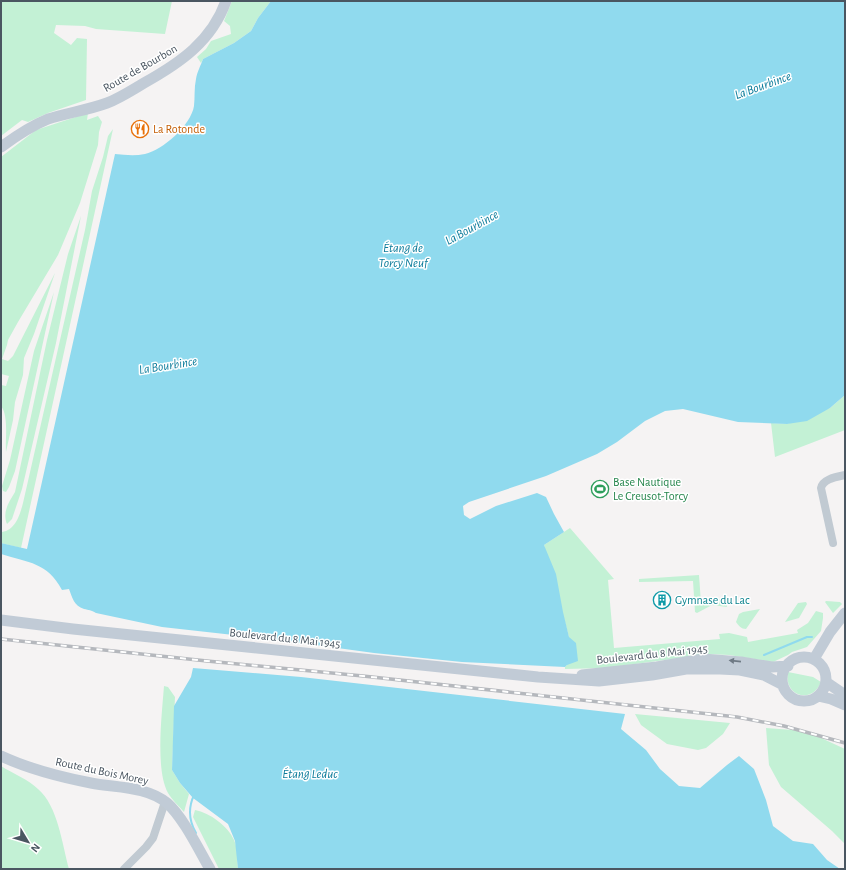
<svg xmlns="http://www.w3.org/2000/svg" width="846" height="870" font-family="'Alegreya Sans',sans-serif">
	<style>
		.green { fill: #c3f1d5 }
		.water { fill: #90daee }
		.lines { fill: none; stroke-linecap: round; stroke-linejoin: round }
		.stream { stroke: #90daee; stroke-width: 2 }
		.street { stroke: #c1cad2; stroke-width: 8 }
		.secondary { stroke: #c1cbd6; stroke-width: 11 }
		.rail-casing { stroke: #b5b8bd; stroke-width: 3.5 }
		.rail { stroke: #fff; stroke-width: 2; stroke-dasharray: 6; stroke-linecap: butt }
		.oneway { fill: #6e7984 }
		.labels { text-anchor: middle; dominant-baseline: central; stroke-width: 3; stroke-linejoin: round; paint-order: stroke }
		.street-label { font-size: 12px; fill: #4a5661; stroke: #fff }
		.food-label { font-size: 12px; fill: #c56008; stroke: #fff; text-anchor: start }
		.leisure-label { font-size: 12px; fill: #27864d; stroke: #fff; text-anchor: start }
		.culture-label { font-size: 12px; fill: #0d838f; stroke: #fff; text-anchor: start }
		.water-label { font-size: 13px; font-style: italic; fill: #0c7c9b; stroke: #fff }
	</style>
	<rect width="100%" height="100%" fill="#f5f3f3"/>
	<path class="green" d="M1 1H172L165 34 96 29 85 26 56 25 54 33 71 45 77 38 87 39 86 100 48 113 28 122 22 120 1 136Z
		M232 1H271L258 18 251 31 234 43 203 59 201 63 197 57 206 49 211 41 231 34 230 26 224 21Z
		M88 113 87 120 98 116 102 122 99 132 98 145 80 203 58 255 18 322 8 340 7 345 2 359 8 361 13 356 55 273 34 334 24 358 23 375 15 402 13 420 6 452C5 440 9 416 1 406V385L6 386 9 376 1 374V157L36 130Z
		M113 129 21 548 1 543V531L2 532C16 530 20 514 23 503L85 230 92 191 103 157 108 136Z
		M81 216 56 343 22 489 12 519 7 524C2 512 9 502 15 492L47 340 68 254Z
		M54 292 15 471 9 487 6 492 3 491 2 486 10 460 34 351Z
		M845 395V430L775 457 771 423 787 424 830 408Z
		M570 528 614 579 608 580 614 648 720 639 719 634 729 633 747 637 748 642 798 633 797 630 808 623 816 611 823 613V618L821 631 807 647 792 652 788 655 773 662 729 655 709 654 606 668 565 669V667L567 665 569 637 544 545Z
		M699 575 701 603 725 598 727 607 712 605 697 613 695 612 693 581 639 582V579Z
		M826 601 840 602 842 604 833 613 825 602Z
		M806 602 807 604 799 618 785 622 798 603Z
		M760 609 746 629C741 629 739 626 736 622L739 614 743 612Z
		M788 672 813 677 821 682C812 705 783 696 788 672Z
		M164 686 168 687 175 697 172 770 180 783 189 794 184 812C179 806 172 800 168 793 155 769 162 714 164 686Z
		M635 714 730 723 723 734 706 748 698 750 667 744 641 725Z
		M766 728 806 731 845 749V844L832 831 781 787 769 765Z
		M1 766C12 773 29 780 38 789 58 806 62 844 69 869H1Z
		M195 810C210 813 228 826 234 840 238 848 237 860 238 869H219L193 817Z"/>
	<path class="water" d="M271 1H845V395L830 408 807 421 787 424 738 422 683 409 665 411 645 421 617 442 597 454 546 476 469 502 463 506 464 515 470 519 496 506 537 493 546 497 554 514 564 532 544 545 556 574 563 612 569 637 576 643 578 661 567 665 565 667 462 662 374 653 279 640 162 627 96 613C91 610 89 610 84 609 74 606 72 597 69 589L62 590C47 562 29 563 1 554V543L27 549 115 154C125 155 135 156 145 154 163 150 191 125 194 106 195 97 194 88 196 79 197 72 201 65 203 59L234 43 251 31 258 18Z
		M193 668 301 677 625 714 621 729 646 750 660 769 679 786 700 788 727 765 739 756 754 769 766 800 773 826 793 841 813 844 827 860 840 869H238L235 841 228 824 193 798 180 783 172 770 174 706 191 677Z"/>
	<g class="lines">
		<path class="stream" d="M1 429V437
			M764 655 807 637H812
			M194 795C188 808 189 821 196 833"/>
		<path class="street" d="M833 543 821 488C823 479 836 477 845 475
			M124 869 146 847 153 838 165 802"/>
		<path class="secondary" d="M1 147C16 136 31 126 48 119 67 113 88 110 107 103 120 98 132 90 144 83 180 63 212 41 226 1
			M1 620 73 629 538 677 599 681 652 675 686 669H720L740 670 764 675 783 685
			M782 679a22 22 0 1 1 44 0a22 22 0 1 1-44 0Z
			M814 659 830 632 845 613
			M582 675 657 667 703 659 741 662 772 667 788 666
			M826 682 845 695
			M818 696 831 699 845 705
			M1 756C29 769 60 777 91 783 116 788 146 786 167 803 183 817 199 850 210 869"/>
		<defs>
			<path id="rail" d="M1 639 207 661 363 676 737 717 784 726 845 743"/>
		</defs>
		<use href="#rail" class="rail-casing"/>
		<use href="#rail" class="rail"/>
	</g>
	<defs><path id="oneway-solid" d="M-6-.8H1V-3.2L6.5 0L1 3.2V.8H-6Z"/></defs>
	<use class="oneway" href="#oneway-solid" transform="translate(735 661) rotate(-174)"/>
	<defs>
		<symbol id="restaurant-ring" viewBox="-11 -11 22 22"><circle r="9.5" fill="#fff" stroke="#e8710a" stroke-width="1.5"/><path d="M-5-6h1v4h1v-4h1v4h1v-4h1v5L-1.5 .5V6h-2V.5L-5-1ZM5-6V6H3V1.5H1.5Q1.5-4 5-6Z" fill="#e8710a"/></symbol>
		<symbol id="stadium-ring" viewBox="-11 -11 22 22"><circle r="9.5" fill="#fff" stroke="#2e9e5b" stroke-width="1.5"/><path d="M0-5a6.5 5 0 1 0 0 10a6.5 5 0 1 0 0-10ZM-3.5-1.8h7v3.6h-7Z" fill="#2e9e5b"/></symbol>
		<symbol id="building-ring" viewBox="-11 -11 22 22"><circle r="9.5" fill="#fff" stroke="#0f9aa8" stroke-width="1.5"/><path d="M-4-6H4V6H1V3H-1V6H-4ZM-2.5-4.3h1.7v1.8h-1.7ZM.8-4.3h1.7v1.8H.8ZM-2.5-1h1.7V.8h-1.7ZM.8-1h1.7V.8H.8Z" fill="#0f9aa8"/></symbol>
	</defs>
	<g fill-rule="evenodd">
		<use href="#restaurant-ring" x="130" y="119" width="20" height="20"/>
		<use href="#stadium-ring" x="590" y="479" width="20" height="20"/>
		<use href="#building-ring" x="652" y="590" width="20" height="20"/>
	</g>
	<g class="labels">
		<g class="street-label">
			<text transform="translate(140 68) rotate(-30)">Route de Bourbon</text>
			<text transform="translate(285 638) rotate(6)">Boulevard du 8 Mai 1945</text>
			<text transform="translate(652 654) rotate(-6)">Boulevard du 8 Mai 1945</text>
			<text transform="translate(102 771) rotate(12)">Route du Bois Morey</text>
		</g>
		<g class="food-label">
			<text x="153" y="129">La Rotonde</text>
		</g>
		<g class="leisure-label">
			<text x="613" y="482">Base Nautique<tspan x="613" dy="14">Le Creusot-Torcy</tspan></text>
		</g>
		<g class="culture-label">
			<text x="675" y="600">Gymnase du Lac</text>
		</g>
		<g class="water-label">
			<text transform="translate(763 86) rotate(-20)">La Bourbince</text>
			<text transform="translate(472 228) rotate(-29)">La Bourbince</text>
			<text x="403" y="248">Étang de<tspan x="403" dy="15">Torcy Neuf</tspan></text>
			<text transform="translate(168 366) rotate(-9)">La Bourbince</text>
			<text x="310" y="774">Étang Leduc</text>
		</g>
	</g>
	<rect width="846" height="870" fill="none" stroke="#4a5661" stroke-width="4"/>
	<g transform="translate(28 842) rotate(128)" stroke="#ffffff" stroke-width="3" paint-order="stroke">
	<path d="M0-3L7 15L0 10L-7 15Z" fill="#4a5661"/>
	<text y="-6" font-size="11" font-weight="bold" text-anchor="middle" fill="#4a5661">N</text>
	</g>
</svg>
